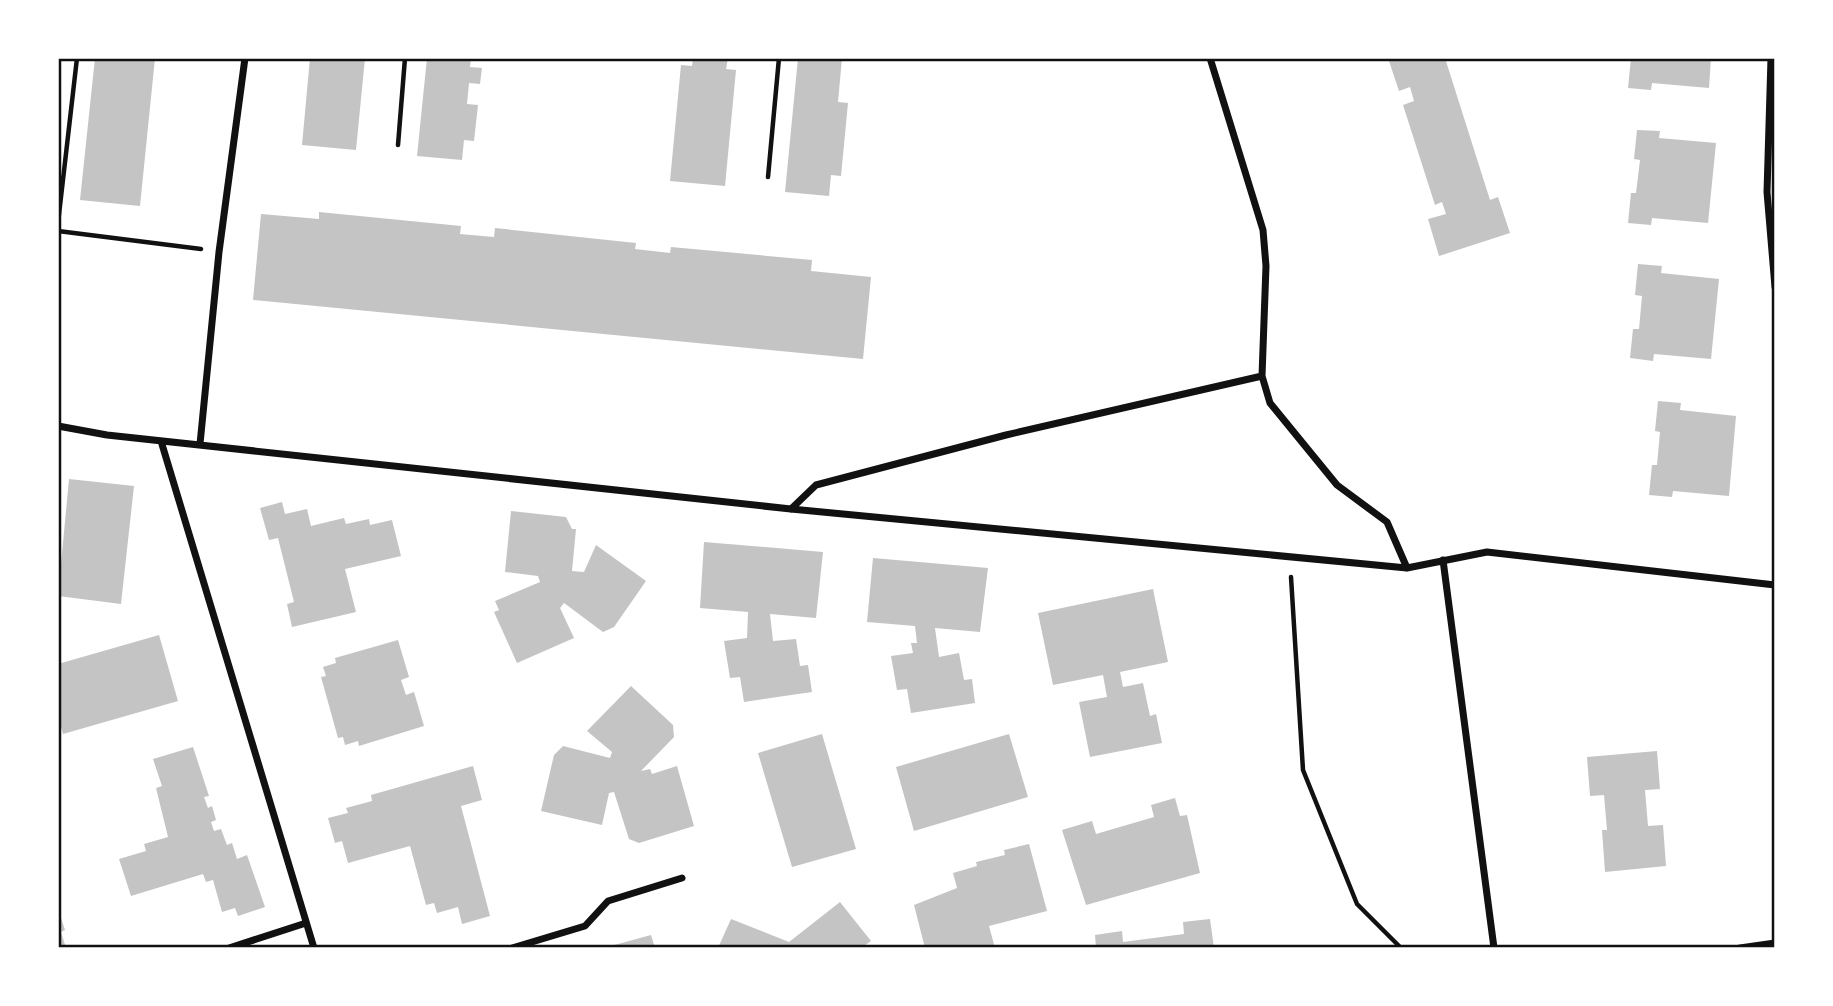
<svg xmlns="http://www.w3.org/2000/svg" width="1833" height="1006" font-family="Inter,sans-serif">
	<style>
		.building { fill: #c4c4c4 }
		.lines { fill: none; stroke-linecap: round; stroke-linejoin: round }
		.path { stroke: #111; stroke-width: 4.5 }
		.minor { stroke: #111; stroke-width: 7 }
		.neatline { fill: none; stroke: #111; stroke-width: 2.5 }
	</style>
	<rect width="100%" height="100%" fill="#fff"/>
	<path class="building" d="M95 58H155L140 206 80 200Z
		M310 58H365L356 150 302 145Z
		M427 58H471L470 67 482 68 480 84 469 83 467 104 478 105 474 141 464 140 462 160 417 156Z
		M693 58H728L726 69 736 70 725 186 670 181 681 65 692 66Z
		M798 58H842L838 102 848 103 841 176 831 175 829 196 785 192Z
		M1388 58H1445L1490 200 1498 197 1510 233 1439 256 1428 219 1446 214 1442 202 1435 205 1403 105 1414 101 1410 87 1399 91Z
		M1631 58H1711L1709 88 1652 83 1651 90 1628 88Z
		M1637 130 1660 131 1659 138 1716 143 1708 223 1652 218 1651 225 1628 223 1631 193H1636L1640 160 1634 159Z
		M319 212 461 226 460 234 494 237 495 228 636 243 635 249 670 253 671 247 812 260 811 271 871 277 863 359 253 300 261 214 319 219Z
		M1638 264 1662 266 1661 273 1719 279 1711 359 1654 354 1653 361 1630 358 1633 329H1639L1642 296 1635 295Z
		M1658 401 1681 403 1680 410 1736 416 1729 496 1673 491 1672 497 1649 495 1652 465H1657L1660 432 1655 431Z
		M69 479 134 486 121 604 58 596Z
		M282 502 285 514 307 509 311 526 344 518 346 524 369 519 370 525 392 520 401 556 345 569 356 612 292 627 287 604 294 602 278 538 269 540 260 508Z
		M511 511 566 517 572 529H576L572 571 584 572 596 545 646 581 614 627 603 632 564 603 560 608 574 638 517 663 494 612 499 610 495 601 540 582 538 576 505 572Z
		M704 542 823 552 816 618 770 614 773 641 796 639 800 666 808 665 812 692 744 702 740 677 730 678 724 641 747 638 748 612 700 608Z
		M873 558 988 568 980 632 935 628 939 657 959 653 964 680 972 679 975 703 911 713 907 689 897 690 891 656 913 653 911 643H917L915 626 867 622Z
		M1153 589 1168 662 1120 672 1123 687 1143 683 1150 716 1156 714 1162 743 1090 757 1079 702 1107 697 1103 675 1053 685 1038 613Z
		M159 635 178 701 63 734 58 716V664Z
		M398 640 409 677 401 680 406 695 414 692 424 726 359 746 358 741 345 745 343 737 338 738 321 677 326 676 323 667 336 663 335 658Z
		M631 686 673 725 674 737 641 771 650 769 652 774 677 766 694 826 639 843 629 839 614 792 609 793 602 825 541 811 554 755 563 746 610 758 612 752 587 731Z
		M822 734 856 849 792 867 758 753Z
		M1009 734 1028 797 914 831 896 767Z
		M193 747 209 796 204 797 208 808 212 806 216 820 211 822 214 831 221 829 227 845 232 843 237 859 247 855 265 907 238 916 235 908 222 912 213 880 206 882 203 874 131 896 119 859 146 851 144 844 168 837 156 788 162 786 153 759Z
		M1657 751 1660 789 1645 790 1648 826 1663 825 1666 866 1605 872 1602 830H1607L1604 795 1590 796 1587 757Z
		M473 766 482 800 461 806 490 916 462 924 458 907 437 913 434 903 426 905 410 846 348 863 342 841 335 843 328 818 348 813 346 808 372 801 371 795Z
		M1175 798 1180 816 1187 815 1200 873 1086 905 1062 830 1092 821 1096 834 1154 817 1151 805Z
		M1029 844 1047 911 989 926 995 948H925L914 905 957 888 953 873 977 866 976 862 1005 855 1004 850Z
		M840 902 871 941 861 948H718L731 919 789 942Z
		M58 915H60L65 930 61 932 66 948H58Z
		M1210 919 1214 948H1096L1095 935 1122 931 1123 942 1184 934 1183 922Z
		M651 935 655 948H607V947Z"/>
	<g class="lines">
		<path class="path" d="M398 145 405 58
			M768 177 779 58
			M58 223 77 58
			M58 231 201 249
			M1291 577 1303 770 1357 904 1401 948"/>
		<path class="minor" d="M1210 58 1263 230 1266 266 1262 376 1270 403 1337 485 1387 522 1407 568
			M1771 58 1767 192 1775 287
			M58 426 107 435 791 509 1407 568 1487 552 1775 585
			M161 441 314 948
			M200 444 219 252 245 58
			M791 509 816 485 1006 435 1262 376
			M1443 560 1494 948
			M229 948 306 923
			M512 948 585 926 608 901 682 878
			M1740 948 1775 943"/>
	</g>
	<rect width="1833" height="1006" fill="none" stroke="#ffffff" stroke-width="119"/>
	<rect x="60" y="60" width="1713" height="886" class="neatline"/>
</svg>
